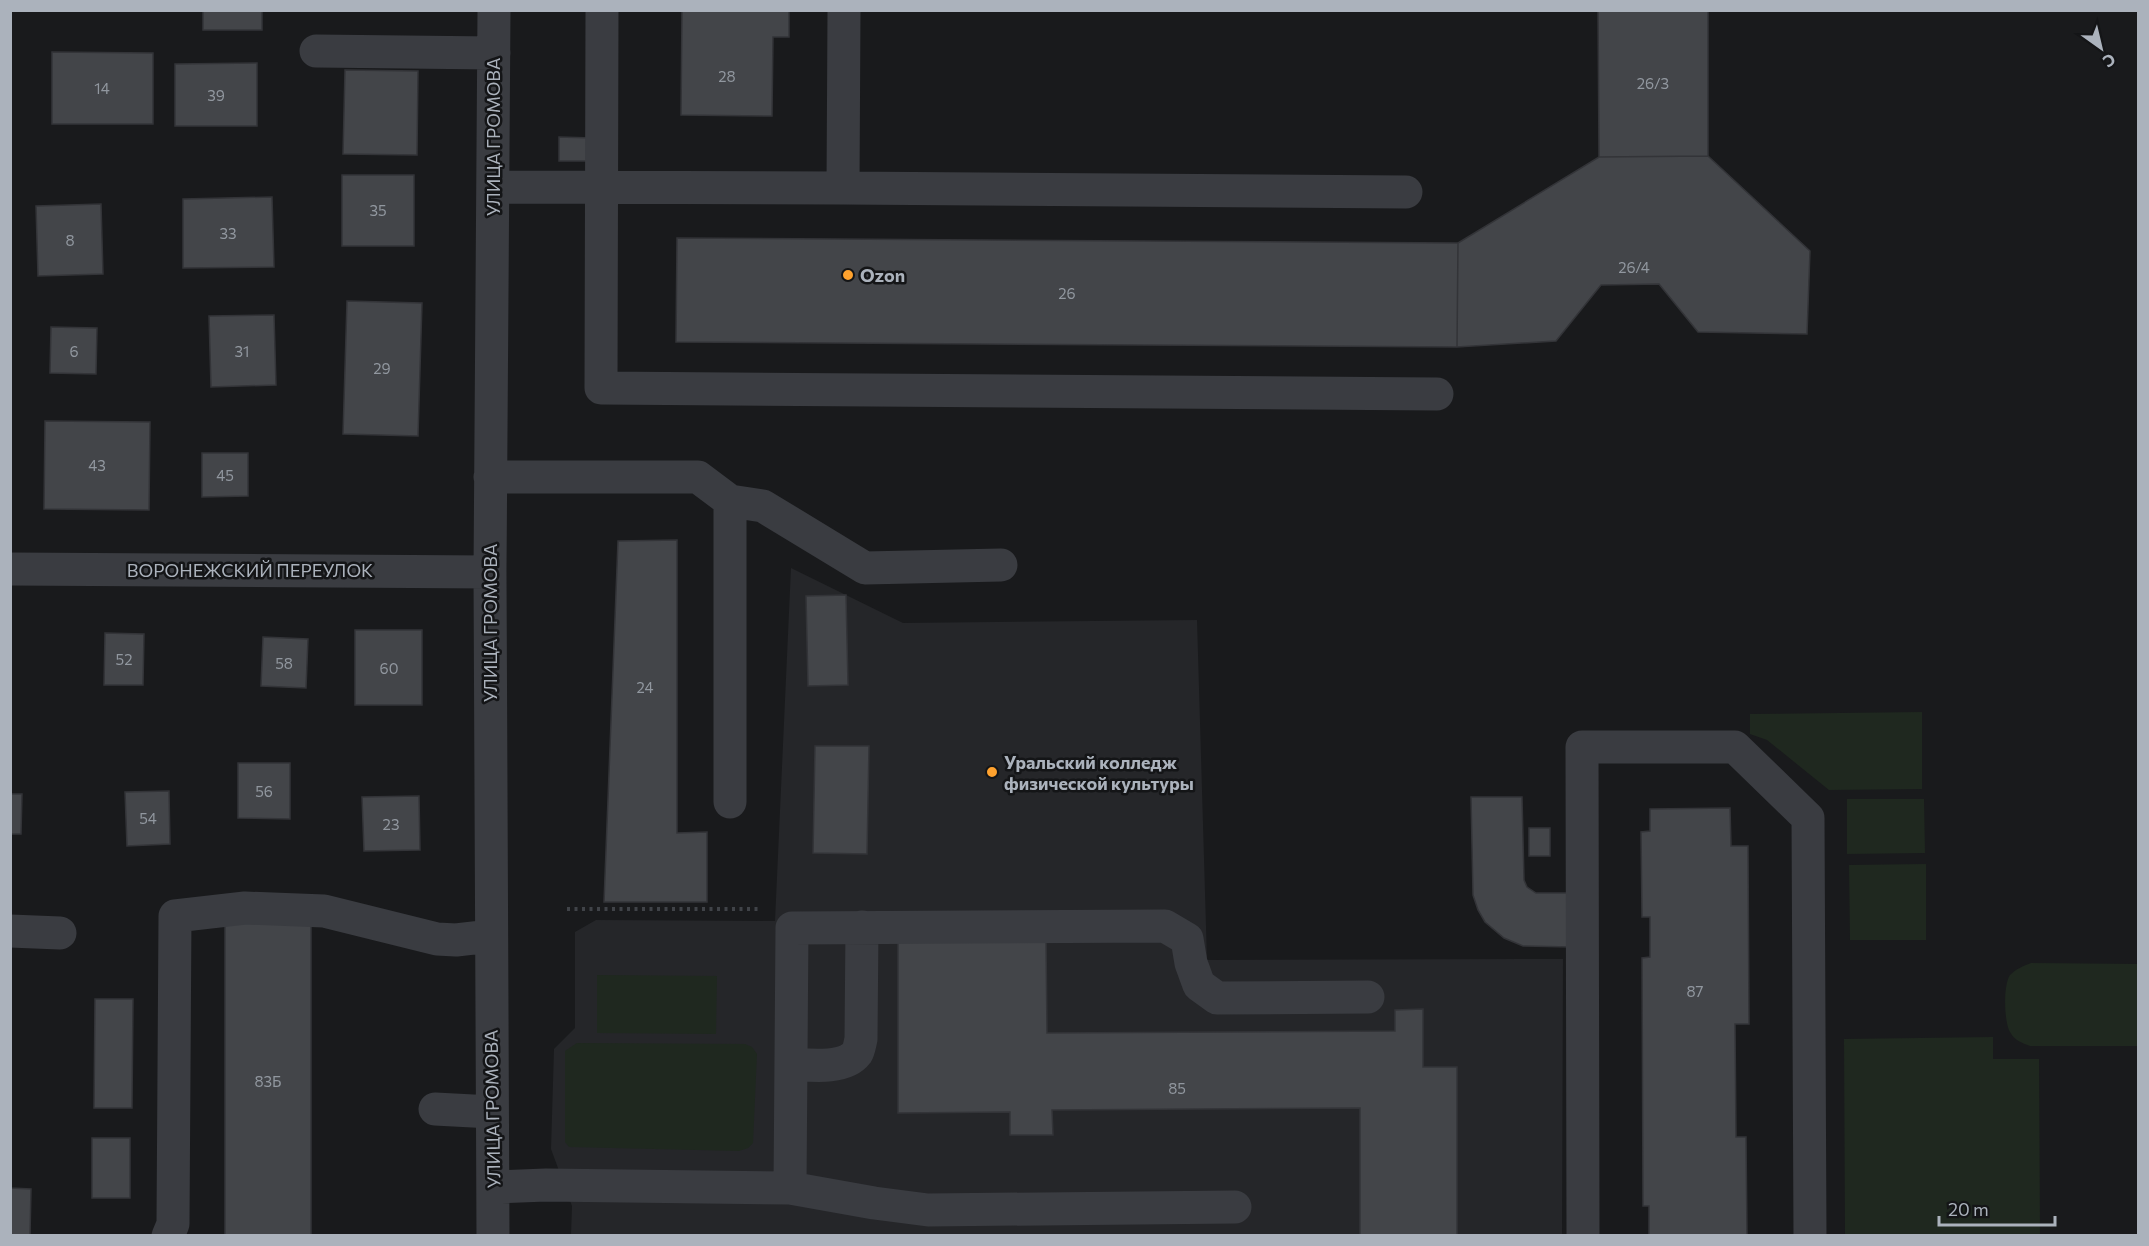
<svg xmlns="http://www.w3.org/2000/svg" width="2149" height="1246" font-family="Commissioner,sans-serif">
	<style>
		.built { fill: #252629 }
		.green { fill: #1f281f }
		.building { fill: #434549; stroke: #333438; stroke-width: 1.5 }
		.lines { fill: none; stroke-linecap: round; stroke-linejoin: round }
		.path { stroke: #404348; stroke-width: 4; stroke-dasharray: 3 4.5; stroke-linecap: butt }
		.minor { stroke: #3a3c41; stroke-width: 33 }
		.poi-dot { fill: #ffa22e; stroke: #141517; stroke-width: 2 }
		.labels { text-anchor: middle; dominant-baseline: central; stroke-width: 5; stroke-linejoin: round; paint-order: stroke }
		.number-label { font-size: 15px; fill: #91979f }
		.street-label { font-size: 18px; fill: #abb2bc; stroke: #141517 }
		.poi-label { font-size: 18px; font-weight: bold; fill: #abb2bc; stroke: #141517; text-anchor: start }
	</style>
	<rect width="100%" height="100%" fill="#191a1c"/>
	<path class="built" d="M791 568 903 623 1197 620 1207 960 1563 959 1562 1235H571L572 1206 551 1149 554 1049 575 1028V932L596 920 775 921Z"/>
	<path class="green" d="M1922 712V789L1829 790 1767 740 1750 734V714Z
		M1847 799H1924L1925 853 1847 854Z
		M1926 864V940H1850L1849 865Z
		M2031 963 2138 964V1046H2030C2022 1043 2014 1040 2010 1032 2004 1022 2003 985 2010 975 2016 969 2023 966 2031 963Z
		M597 975 717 976 716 1034 597 1033Z
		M1993 1037V1059H2039L2040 1235H1845L1844 1039Z
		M577 1043 745 1044 752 1047 757 1054 753 1143 748 1148 739 1151 569 1147 565 1142V1051Z"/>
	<path class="building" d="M203 10H262V30H203Z
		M682 10H789V37H773L772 116 681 115Z
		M1598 10H1708V156L1599 157Z
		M52 52 153 53V124H52Z
		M257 63V126H175V64Z
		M345 70 418 71 417 155 343 154Z
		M559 137 593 138V161H559Z
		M1708 156 1810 251 1807 334 1698 332 1659 284 1601 285 1556 341 1457 347 1458 243 1599 157Z
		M342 175H414V246H342Z
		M272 197 274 267 183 268V199Z
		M101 204 103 274 38 276 36 206Z
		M677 238 1458 243 1457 347 676 342Z
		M347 301 422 303 418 436 343 434Z
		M274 315 276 385 211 387 209 316Z
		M51 327 97 328 96 374 50 373Z
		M45 421 150 422 149 510 44 509Z
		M202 453H248V496L202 497Z
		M677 540V833L707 832V902H604L618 541Z
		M846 595 848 685 808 686 806 596Z
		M355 630H422V705H355Z
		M105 633 144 634 143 685H104Z
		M263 637 308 639 306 688 261 686Z
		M815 746H869L867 854 813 853Z
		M238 763H290V819L238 818Z
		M169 791 170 844 127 846 125 792Z
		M10 794H22L21 834H10Z
		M419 796 420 850 364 851 362 797Z
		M1471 797H1522L1524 880 1527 887 1536 893H1570L1571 947 1523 946 1504 938 1485 922 1478 910 1473 895Z
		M1730 808 1731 846H1748L1749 1024H1735L1736 1137H1746L1747 1236H1649V1206H1643L1642 958 1650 957V917H1642L1641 832 1650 831V809Z
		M1529 828H1550V856H1529Z
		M311 920V1236H225V921Z
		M1046 939 1047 1033 1395 1031V1010L1423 1009V1067H1457V1236H1360V1108L1052 1110 1053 1135H1010V1112L898 1113V941Z
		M95 999H133L132 1108H94Z
		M92 1138H130V1198H92Z
		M10 1153 11 1188 31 1189 30 1236H10Z"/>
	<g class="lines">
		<path class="path" d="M567 909H761"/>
		<path class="minor" d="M602 10 601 388 1437 394
			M316 51 494 53
			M493 187 843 188 844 10
			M843 188 1406 192
			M490 477H698L730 501V802
			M730 501 763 506 865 568 1001 565
			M10 569 490 572
			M10 931 60 933
			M791 1064C809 1065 844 1070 857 1053 859 1050 860 1043 861 1039L862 927
			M435 1109 492 1112
			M494 1187 546 1185 790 1188 792 928 1165 926 1187 939 1191 963 1199 985 1217 998 1368 997
			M790 1188 874 1203 928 1210 1235 1207
			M168 1236 173 1224 175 916 245 908 324 911 437 939 456 940 491 936
			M493 1236 490 572 494 10
			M1583 1236 1582 747H1735L1808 818 1810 1236"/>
	</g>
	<g class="poi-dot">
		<circle cx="848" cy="275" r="6"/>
		<circle cx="992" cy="772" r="6"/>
	</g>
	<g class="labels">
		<g class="number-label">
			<text x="727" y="76">28</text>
			<text x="1653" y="83">26/3</text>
			<text x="102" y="88">14</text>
			<text x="216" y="95">39</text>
			<text x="378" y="210">35</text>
			<text x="228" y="233">33</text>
			<text x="70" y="240">8</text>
			<text x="1634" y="267">26/4</text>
			<text x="1067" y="293">26</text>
			<text x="74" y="351">6</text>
			<text x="242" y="351">31</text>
			<text x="382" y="368">29</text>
			<text x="97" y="465">43</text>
			<text x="225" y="475">45</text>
			<text x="124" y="659">52</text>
			<text x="284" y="663">58</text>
			<text x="389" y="668">60</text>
			<text x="645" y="687">24</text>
			<text x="264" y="791">56</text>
			<text x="148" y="818">54</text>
			<text x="391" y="824">23</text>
			<text x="1695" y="991">87</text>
			<text x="268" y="1081">83Б</text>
			<text x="1177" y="1088">85</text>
		</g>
		<g class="street-label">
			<text transform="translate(493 137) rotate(-90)">УЛИЦА ГРОМОВА</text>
			<text x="250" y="570">ВОРОНЕЖСКИЙ ПЕРЕУЛОК</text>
			<text transform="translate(490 623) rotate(-90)">УЛИЦА ГРОМОВА</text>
			<text transform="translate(492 1109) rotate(-91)">УЛИЦА ГРОМОВА</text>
		</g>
		<g class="poi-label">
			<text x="860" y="275">Ozon</text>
			<text x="1004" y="762">Уральский колледж<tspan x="1004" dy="21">физической культуры</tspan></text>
		</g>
	</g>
	<rect width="2149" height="1246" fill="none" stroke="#abb2bc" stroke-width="24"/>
	<g transform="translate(2101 48) rotate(146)" stroke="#141517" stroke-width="4.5" paint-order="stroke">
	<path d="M0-4.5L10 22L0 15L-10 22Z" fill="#abb2bc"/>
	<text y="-9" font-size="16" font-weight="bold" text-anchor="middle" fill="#abb2bc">С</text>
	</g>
	<path d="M1939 1216v9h116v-9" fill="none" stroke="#abb2bc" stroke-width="3"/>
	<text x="1948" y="1216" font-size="18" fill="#abb2bc" stroke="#141517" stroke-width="4.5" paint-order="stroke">20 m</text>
</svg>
